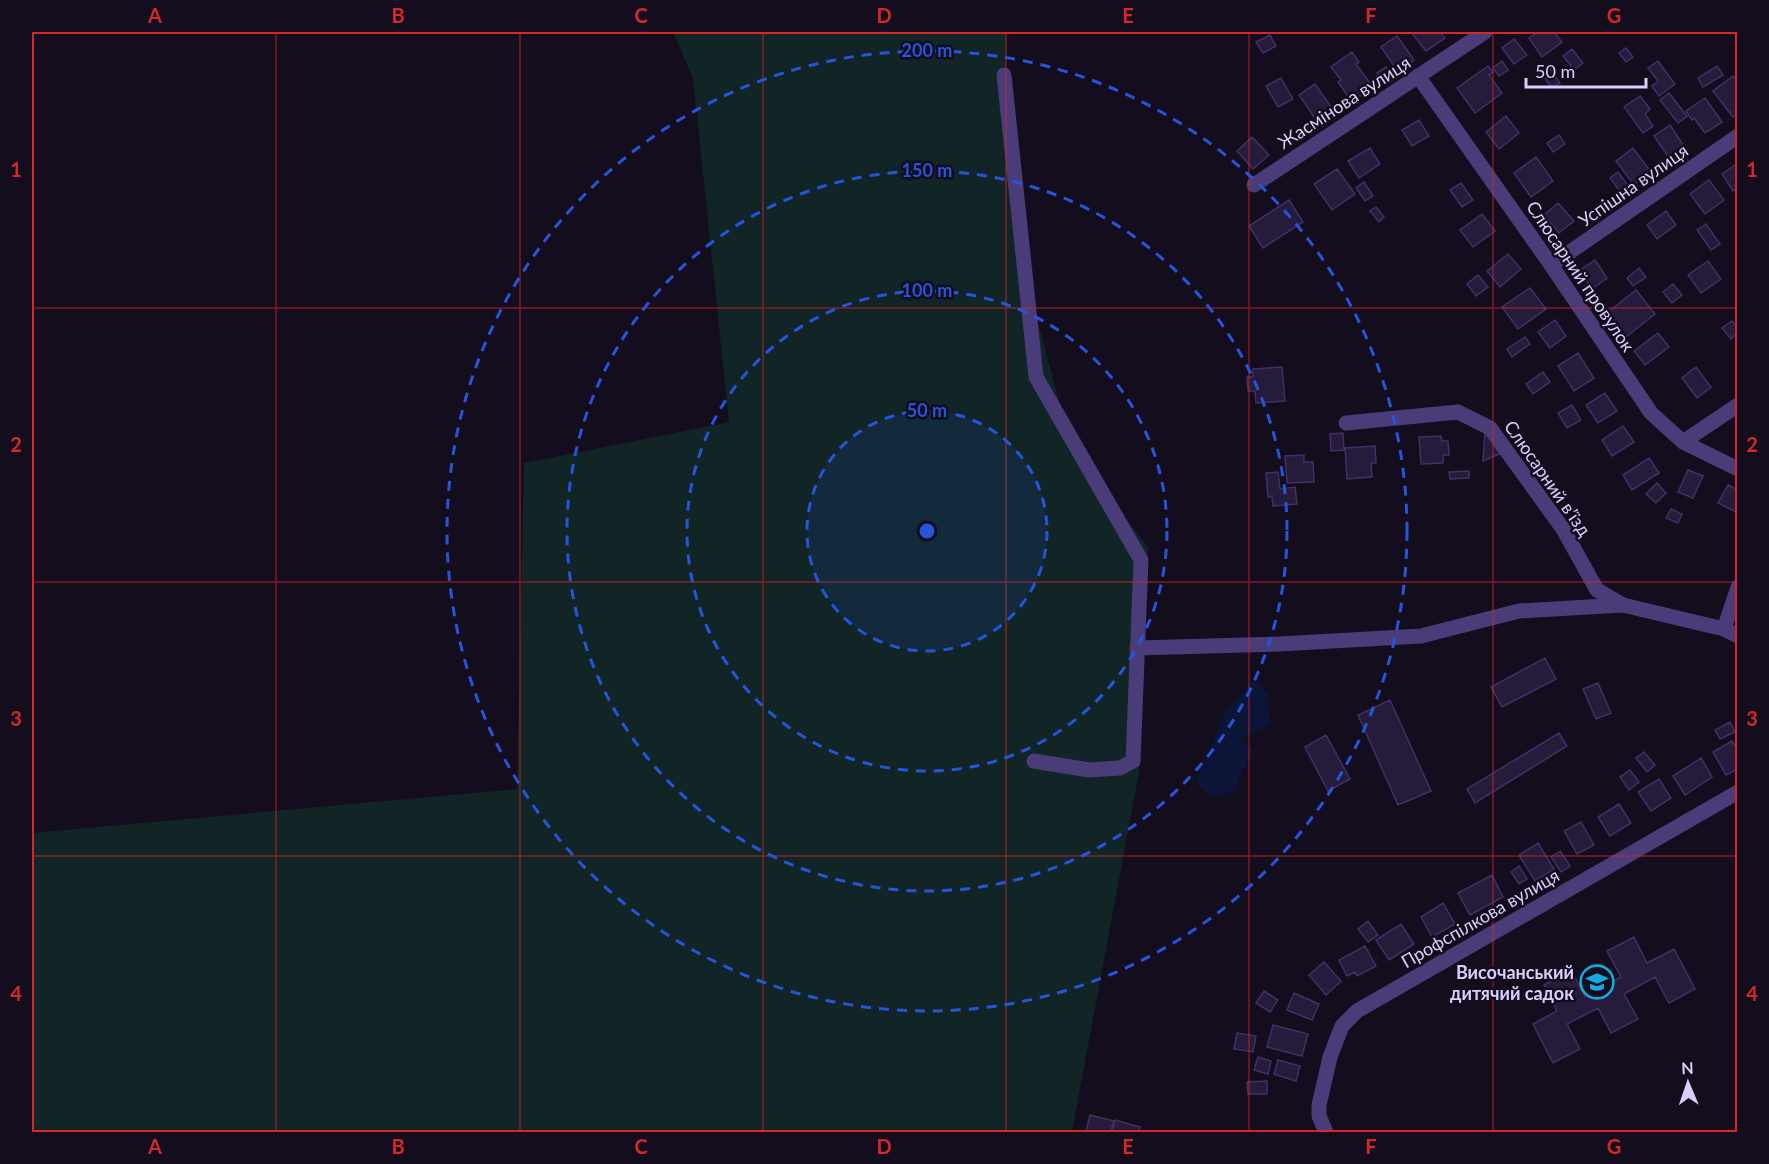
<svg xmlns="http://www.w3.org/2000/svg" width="1769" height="1164" font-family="Lato,sans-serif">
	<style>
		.green { fill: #112426 }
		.water { fill: #0c1537 }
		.building { fill: #271b3c; stroke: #432f66; stroke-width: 1.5 }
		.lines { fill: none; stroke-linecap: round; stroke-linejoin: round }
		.minor { stroke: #493c78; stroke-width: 15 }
		.grid { fill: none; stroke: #d62828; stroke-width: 1.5; stroke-opacity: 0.55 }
		.ring { fill: none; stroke: #2654da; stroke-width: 3; stroke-dasharray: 10 8 }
		.labels { text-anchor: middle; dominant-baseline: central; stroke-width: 5; stroke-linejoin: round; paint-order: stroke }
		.street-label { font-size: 18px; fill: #dacefb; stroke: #130d1d }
		.poi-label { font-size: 18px; font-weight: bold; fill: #dacefb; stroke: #130d1d; text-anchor: end }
		.centre { fill: #2654da; stroke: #130d1d; stroke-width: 3 }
		.ring-label { font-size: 18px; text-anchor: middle; font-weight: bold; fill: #2654da; stroke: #130d1d; stroke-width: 5; stroke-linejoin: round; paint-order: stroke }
		.neatline { fill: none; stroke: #d62828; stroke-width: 2 }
		.grid-label { font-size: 20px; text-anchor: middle; font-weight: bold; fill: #d62828 }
	</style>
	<rect width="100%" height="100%" fill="#130d1d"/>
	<path class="green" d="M673 32H1006V77L1029 289 1072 450 1148 547 1139 772 1072 1132H32V833L517 789 524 463 729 422 693 78Z"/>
	<path class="water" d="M1256 680 1269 696 1268 704 1271 724 1243 738 1244 744 1253 749 1234 791 1220 796H1208L1196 781 1227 708 1240 698 1249 683Z"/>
	<path class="building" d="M1411 32H1440L1445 38 1426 51Z
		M1538 32H1554L1562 42 1542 57 1529 38Z
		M1270 35 1276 46 1263 53 1256 42Z
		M1397 36 1414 60 1398 72 1381 47Z
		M1514 39 1527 55 1514 64 1502 48Z
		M1626 48 1633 57 1626 62 1619 53Z
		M1572 49 1583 63 1574 70 1563 56Z
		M1352 52 1359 62 1356 64 1373 87 1352 102 1338 82 1341 80 1331 67Z
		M1502 61 1508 70 1499 76 1493 68Z
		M1658 61 1675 84 1659 96 1652 86 1658 81 1648 68Z
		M1488 66 1493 72 1489 75 1502 93 1475 113 1457 88Z
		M1548 66 1560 83 1552 88 1540 71Z
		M1717 66 1723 75 1703 87 1698 78Z
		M1386 67 1395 79 1386 85 1377 73Z
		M1733 76 1738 82V114L1733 117 1713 91Z
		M1281 78 1293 99 1278 107 1266 86Z
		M1315 84 1334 111 1318 123 1299 95Z
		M1669 93 1687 116 1678 123 1660 100Z
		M1640 96 1650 109 1645 114 1653 126 1643 133 1624 107Z
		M1705 98 1722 122 1705 133 1694 118 1692 120 1686 111Z
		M1506 116 1519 133 1499 149 1486 132Z
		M1419 120 1429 136 1412 146 1402 130Z
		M1670 125 1685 148 1669 158 1654 136Z
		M1559 135 1565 144 1553 152 1547 143Z
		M1252 137 1269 155 1253 169 1237 151Z
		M1370 148 1380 164 1359 178 1348 161Z
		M1633 148 1651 172 1634 185 1616 161Z
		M1536 157 1553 181 1531 197 1514 173Z
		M1738 163V188L1733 191 1722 174Z
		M1337 169 1355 194 1332 210 1314 184Z
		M1618 172 1632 191 1624 197 1610 178Z
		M1709 180 1724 200 1705 214 1690 194Z
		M1364 182 1373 196 1365 201 1356 188Z
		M1461 183 1473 200 1462 207 1450 190Z
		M1289 200 1303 222 1263 248 1249 226Z
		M1558 203 1574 221 1559 233 1544 215Z
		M1376 207 1384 217 1379 222 1370 211Z
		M1666 211 1676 225 1657 239 1647 225Z
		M1482 214 1495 231 1473 247 1460 230Z
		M1706 224 1720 244 1711 250 1697 230Z
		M1508 254 1521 269 1500 287 1487 271Z
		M1595 260 1607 278 1592 289 1579 271Z
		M1708 261 1721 279 1701 293 1688 275Z
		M1639 268 1646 277 1633 286 1627 278Z
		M1478 275 1488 287 1476 296 1467 284Z
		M1673 284 1682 295 1672 303 1663 292Z
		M1530 288 1546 309 1518 329 1502 307Z
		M1636 290 1655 314 1626 337 1607 313Z
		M1555 320 1566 336 1550 348 1538 332Z
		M1732 321 1738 328V333L1731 339 1722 328Z
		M1658 333 1669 347 1645 365 1634 351Z
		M1525 337 1530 344 1512 357 1507 349Z
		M1578 353 1594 378 1574 391 1558 366Z
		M1282 367 1285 401 1256 403 1255 391H1248L1247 377H1253V369Z
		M1696 367 1711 387 1697 398 1682 378Z
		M1543 372 1550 382 1533 394 1526 384Z
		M1605 393 1617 411 1598 423 1586 405Z
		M1572 405 1581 420 1567 428 1558 413Z
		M1623 426 1634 442 1612 456 1602 440Z
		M1485 432 1504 452 1483 461Z
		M1343 433 1344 450 1331 451 1330 434Z
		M1441 436 1442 441H1448L1449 455H1443V463L1421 464 1419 437Z
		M1375 446 1376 463H1371L1372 477 1347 479 1345 448Z
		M1304 455V462H1313L1314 482 1287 483 1285 456Z
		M1649 458 1659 473 1632 490 1623 475Z
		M1688 470 1703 476 1693 498 1678 492Z
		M1469 471V478L1450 479 1449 472Z
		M1278 472 1280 489 1295 487 1297 504 1273 506 1272 497H1268L1266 473Z
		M1657 483 1666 493 1656 503 1646 494Z
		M1728 485 1738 490V513L1718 503Z
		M1671 509 1682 514 1678 523 1666 518Z
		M1545 658 1556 679 1502 707 1491 687Z
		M1598 683 1611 713 1596 719 1583 689Z
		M1390 700 1431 791 1398 805 1358 715Z
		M1730 722 1735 732 1720 739 1715 730Z
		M1559 733 1567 746 1475 803 1467 789Z
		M1326 735 1350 779 1328 791 1305 747Z
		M1732 741 1738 750V769L1726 775 1713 752Z
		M1644 752 1655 765 1647 772 1636 758Z
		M1701 758 1712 777 1685 795 1673 776Z
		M1630 770 1639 782 1629 790 1620 777Z
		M1659 779 1671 798 1651 811 1638 792Z
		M1619 804 1631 823 1610 836 1598 817Z
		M1581 822 1594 845 1577 854 1564 831Z
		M1538 843 1554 869 1535 881 1519 855Z
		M1560 851 1570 866 1561 872 1551 857Z
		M1519 866 1527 879 1519 884 1511 872Z
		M1492 875 1503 897 1470 915 1458 893Z
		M1443 903 1455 924 1432 937 1421 917Z
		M1368 921 1378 935 1368 942 1358 929Z
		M1401 924 1414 944 1389 960 1376 940Z
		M1634 937 1647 963 1674 949 1695 989 1669 1003 1655 977 1624 994 1638 1019 1611 1033 1598 1008 1567 1024 1580 1049 1553 1063 1533 1024 1557 1011 1544 985 1571 970 1585 996 1621 977 1607 951Z
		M1365 946 1376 966 1357 976 1355 972 1347 976 1339 960Z
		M1324 962 1341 981 1326 995 1309 975Z
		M1264 991 1278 1000 1270 1012 1256 1003Z
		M1294 993 1319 1004 1312 1020 1287 1010Z
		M1273 1025 1308 1034 1302 1056 1267 1047Z
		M1237 1033 1256 1036 1253 1052 1234 1049Z
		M1258 1057 1271 1061 1268 1074 1254 1070Z
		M1278 1060 1300 1066 1296 1081 1274 1074Z
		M1267 1081V1094H1248L1247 1082Z
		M1090 1115 1114 1121 1110 1132H1086Z
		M1115 1120 1140 1127 1139 1132H1112Z"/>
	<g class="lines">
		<path class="minor" d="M1004 75 1036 377 1141 560 1133 761 1120 768 1089 770 1034 761
			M1418 76 1551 265 1651 413 1683 442 1738 469
			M1254 185 1485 32
			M1551 265 1738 136
			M1346 423 1458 412 1490 428 1563 529 1597 590 1623 605
			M1683 442 1738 405
			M1724 629 1738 587
			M1137 648 1279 644 1421 636 1519 611 1623 605 1724 629 1738 636
			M1326 1132 1319 1116V1105L1330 1057 1342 1026 1357 1011 1738 792"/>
	</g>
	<path class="grid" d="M276 32V1132M520 32V1132M763 32V1132M1006 32V1132M1249 32V1132M1493 32V1132M32 308H1738M32 582H1738M32 856H1738"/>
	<circle cx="927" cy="531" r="120" fill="#2654da" fill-opacity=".12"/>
	<g class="ring">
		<circle cx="927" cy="531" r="120"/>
		<circle cx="927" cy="531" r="240"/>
		<circle cx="927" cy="531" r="360"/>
		<circle cx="927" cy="531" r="480"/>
	</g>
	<defs>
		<symbol id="school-ring" viewBox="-11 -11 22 22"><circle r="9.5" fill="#130d1d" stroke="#13aae2" stroke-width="1.5"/><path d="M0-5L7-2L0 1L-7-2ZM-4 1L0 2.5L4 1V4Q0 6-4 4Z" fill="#13aae2"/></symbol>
	</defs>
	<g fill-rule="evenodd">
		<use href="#school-ring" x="1578" y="963" width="38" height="38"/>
	</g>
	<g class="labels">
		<g class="street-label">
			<text transform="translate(1344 102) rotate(-33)">Жасмінова вулиця</text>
			<text transform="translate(1633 185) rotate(-35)">Успішна вулиця</text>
			<text transform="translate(1581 276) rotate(56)">Слюсарний провулок</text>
			<text transform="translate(1548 478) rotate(55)">Слюсарний в’їзд</text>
			<text transform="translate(1480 918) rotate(-30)">Профспілкова вулиця</text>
		</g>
		<g class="poi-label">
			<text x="1574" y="972">Височанський<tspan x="1574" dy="21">дитячий садок</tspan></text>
		</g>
	</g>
	<circle cx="927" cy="531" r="9" class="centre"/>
	<g class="ring-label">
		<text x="927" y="57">200 m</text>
		<text x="927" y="177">150 m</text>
		<text x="927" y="297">100 m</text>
		<text x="927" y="417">50 m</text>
	</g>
	<rect width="1769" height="1164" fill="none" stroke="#130d1d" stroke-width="66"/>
	<g transform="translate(1688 1083) rotate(358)" stroke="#130d1d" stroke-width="4.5" paint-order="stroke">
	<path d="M0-4.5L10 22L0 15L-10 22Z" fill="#dacefb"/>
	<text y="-9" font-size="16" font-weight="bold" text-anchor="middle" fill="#dacefb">N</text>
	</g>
	<path d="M1526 78v9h120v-9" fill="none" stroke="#dacefb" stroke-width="3"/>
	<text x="1535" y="78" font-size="18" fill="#dacefb" stroke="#130d1d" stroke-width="4.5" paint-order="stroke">50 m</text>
	<rect x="33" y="33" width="1703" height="1098" class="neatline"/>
	<g class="grid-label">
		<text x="155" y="23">A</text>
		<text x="398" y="23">B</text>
		<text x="641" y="23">C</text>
		<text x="884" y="23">D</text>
		<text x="1128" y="23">E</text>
		<text x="1371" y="23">F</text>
		<text x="1614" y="23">G</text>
		<text x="16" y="177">1</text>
		<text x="1752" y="177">1</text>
		<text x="16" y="452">2</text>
		<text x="1752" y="452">2</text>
		<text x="16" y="726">3</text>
		<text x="1752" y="726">3</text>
		<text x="16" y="1001">4</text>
		<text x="1752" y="1001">4</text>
		<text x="155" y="1154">A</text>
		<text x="398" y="1154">B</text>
		<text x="641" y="1154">C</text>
		<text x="884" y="1154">D</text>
		<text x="1128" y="1154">E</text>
		<text x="1371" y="1154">F</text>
		<text x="1614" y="1154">G</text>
	</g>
</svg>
